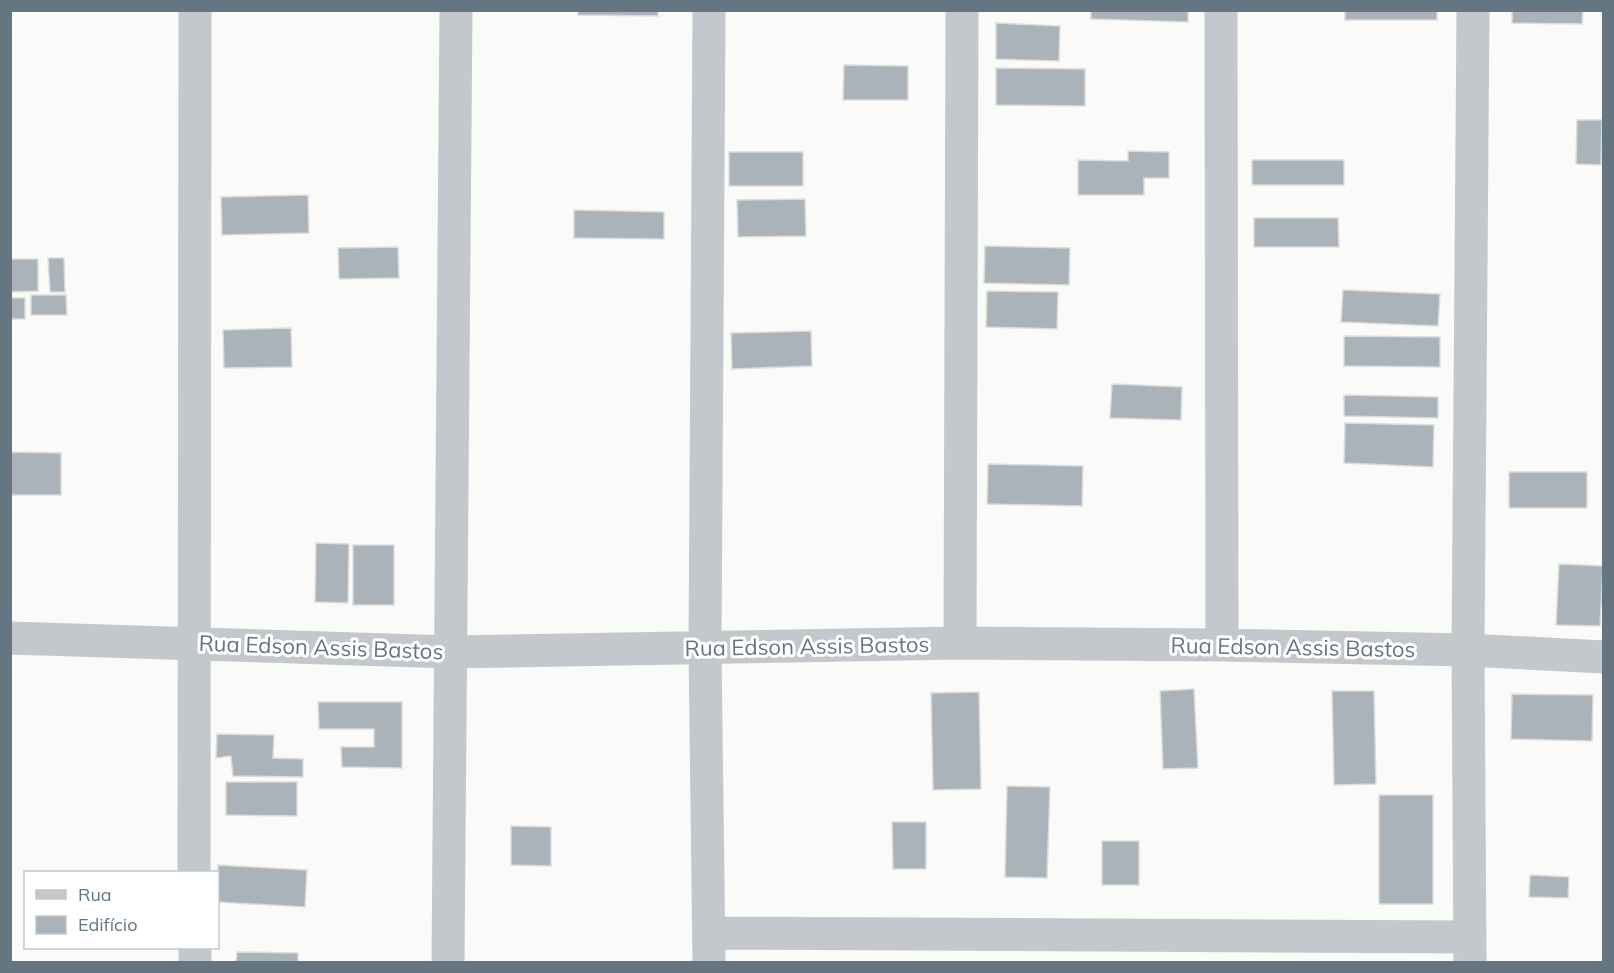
<svg xmlns="http://www.w3.org/2000/svg" width="1614" height="973" font-family="Mulish,sans-serif">
	<style>
		.building { fill: #aab3b9; stroke: #dcdcda; stroke-width: 1.5 }
		.lines { fill: none; stroke-linecap: round; stroke-linejoin: round }
		.minor { stroke: #c3c8cc; stroke-width: 33 }
		.labels { text-anchor: middle; dominant-baseline: central; stroke-width: 6; stroke-linejoin: round; paint-order: stroke }
		.street-label { font-size: 22px; fill: #657683; stroke: #fff }
	</style>
	<rect width="100%" height="100%" fill="#fafaf8"/>
	<path class="building" d="M578 10H658V16L578 15Z
		M1091 10H1188V22L1091 19Z
		M1345 10H1437V20H1345Z
		M1512 10H1583L1582 24 1512 23Z
		M996 23 1060 26 1059 61 996 59Z
		M844 65 908 66V100H843Z
		M996 68 1085 69V106L996 105Z
		M1577 120H1602L1601 165 1576 164Z
		M1128 151 1169 152V178H1144V195H1078V160L1128 161Z
		M729 152H803V186H729Z
		M1252 160H1344V185H1252Z
		M308 195 309 233 222 235 221 197Z
		M805 199 806 236 738 237 737 200Z
		M574 210 664 212V239L574 238Z
		M1254 218H1338L1339 247H1254Z
		M985 246 1070 248 1069 285 984 283Z
		M398 247 399 278 339 279 338 248Z
		M48 258H64L65 292H50Z
		M10 259H38V291L10 292Z
		M1343 290 1440 294 1438 326 1341 322Z
		M987 291 1058 292 1057 329 986 327Z
		M31 295H66L67 315H31Z
		M10 298H25V319H10Z
		M291 328 292 367 224 368 223 330Z
		M811 331 812 366 732 369 731 333Z
		M1344 336 1440 337V367L1344 366Z
		M1112 384 1182 387 1181 420 1110 418Z
		M1344 395 1438 397V418L1344 416Z
		M1345 423 1434 425 1433 467 1344 463Z
		M10 452 61 453V495H10Z
		M988 464 1083 466 1082 506 987 504Z
		M1509 472H1587V508H1509Z
		M316 543 349 544 348 603 315 602Z
		M353 545H394V605H353Z
		M1559 564 1603 566 1600 626 1556 625Z
		M1194 689 1198 768 1163 769 1160 691Z
		M1332 691H1374L1376 784 1334 785Z
		M979 692 981 789 933 790 931 693Z
		M1512 694 1593 695 1592 741 1511 739Z
		M318 702H402V768L342 767 341 747H374V729H319Z
		M217 734 274 735 273 758 303 759V777L233 776 231 756 216 758Z
		M226 782H297V816L226 815Z
		M1007 786 1050 787 1047 878 1005 877Z
		M1379 795H1433V904H1379Z
		M892 822H926V869H893Z
		M511 826 551 827V866L511 865Z
		M1102 841H1139V885H1102Z
		M218 865 307 870 305 907 218 902Z
		M1530 875 1569 877 1568 898 1529 897Z
		M237 952 298 953V962H236Z"/>
	<g class="lines">
		<path class="minor" d="M709 10 705 647 709 962
			M1221 10 1222 645
			M10 638 451 652 960 643 1222 645 1468 650 1604 657
			M960 643 962 10
			M194 872 195 10
			M709 933 1470 937
			M195 948V962
			M448 962 456 10
			M1470 962 1468 650 1473 10"/>
	</g>
	<g class="labels">
		<g class="street-label">
			<text transform="translate(807 646) rotate(-1)">Rua Edson Assis Bastos</text>
			<text transform="translate(321 647) rotate(2)">Rua Edson Assis Bastos</text>
			<text transform="translate(1293 647) rotate(1)">Rua Edson Assis Bastos</text>
		</g>
	</g>
	<rect width="1614" height="973" fill="none" stroke="#657683" stroke-width="24"/>
	<rect x="24" y="871" width="195" height="78" fill="#ffffff" stroke="#c1c8cd" stroke-width="1.5"/>
	<rect x="36" y="890" width="30" height="9" fill="#c3c8cc" stroke="#c1c8cd" stroke-width="1.5"/>
	<text x="78" y="901" font-size="18" fill="#657683">Rua</text>
	<rect x="36" y="916" width="30" height="18" fill="#aab3b9" stroke="#c1c8cd" stroke-width="1.5"/>
	<text x="78" y="931" font-size="18" fill="#657683">Edifício</text>
</svg>
